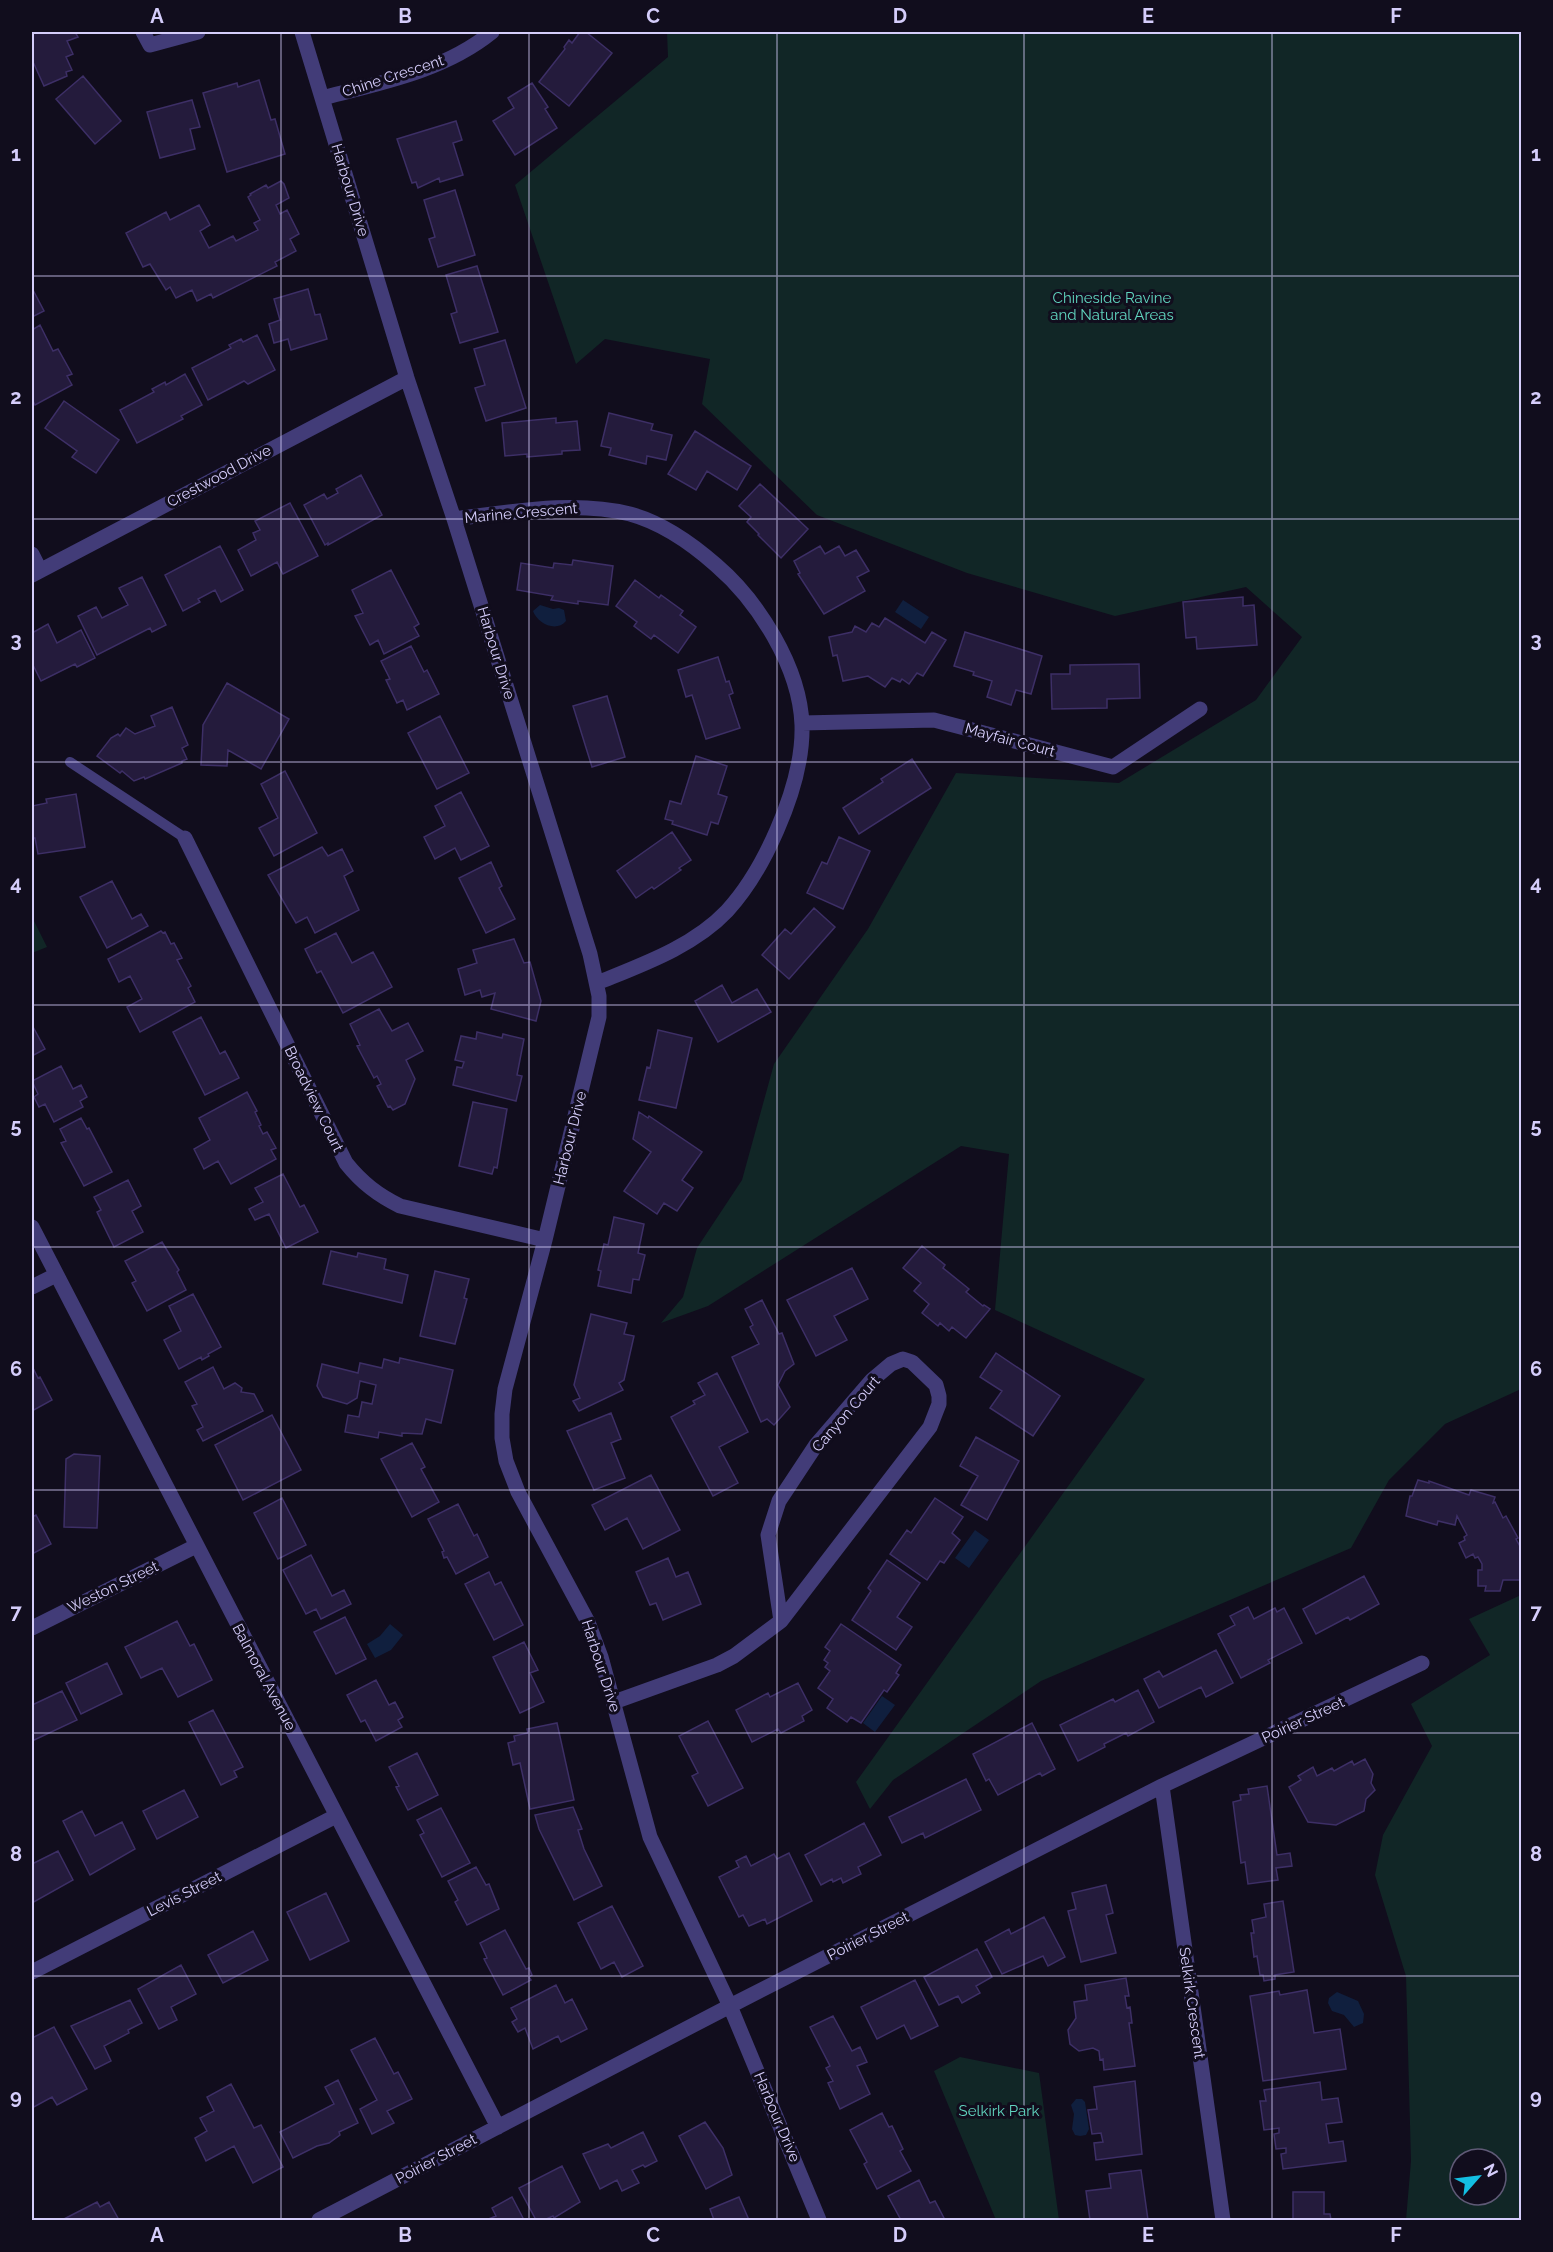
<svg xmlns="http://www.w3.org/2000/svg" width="1553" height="2252" font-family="Raleway,sans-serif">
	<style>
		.green { fill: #112626; fill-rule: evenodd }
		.water { fill: #101f3e }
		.building { fill: #241b3c; stroke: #3d2f66; stroke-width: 1.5 }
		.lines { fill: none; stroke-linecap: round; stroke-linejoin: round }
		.lane { stroke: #423c78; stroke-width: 10 }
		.street { stroke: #423c78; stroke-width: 15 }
		.grid { fill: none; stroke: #d5cdfb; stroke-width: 1.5; stroke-opacity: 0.55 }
		.labels { text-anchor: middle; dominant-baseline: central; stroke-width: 6; stroke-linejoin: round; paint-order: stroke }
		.street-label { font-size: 15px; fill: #d5cdfb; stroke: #110d1d }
		.park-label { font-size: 15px; fill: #60d4be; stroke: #110d1d }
		.neatline { fill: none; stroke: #d5cdfb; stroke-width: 2 }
		.grid-label { font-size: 20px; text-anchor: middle; font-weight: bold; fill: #d5cdfb }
	</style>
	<rect width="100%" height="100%" fill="#110d1d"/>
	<path class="green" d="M667 32H1521V1389L1445 1424 1389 1480 1351 1548 1041 1681 893 1780 870 1809 856 1782 1145 1379 995 1310 1009 1154 961 1146 708 1306 661 1323 683 1297 697 1248 742 1180 774 1064 868 929 956 773 1119 783 1256 700 1302 637 1246 587 1115 616 967 573 817 515 702 404 710 359 605 339 576 364 515 185 668 57Z
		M32 917 47 947 32 953Z
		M1521 1595V2220H1406L1411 2161 1406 1976 1375 1875 1383 1835 1432 1746 1411 1704 1490 1655 1469 1619ZM1460 2159H1496V2195H1460Z
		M960 2057 1039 2073 1059 2220H996L934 2071Z"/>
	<path class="water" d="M903 600 929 617 921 629 895 612Z
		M540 605 553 609 559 608 564 610 566 621C556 633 537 623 533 611Z
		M975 1530 989 1540 969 1568 955 1558Z
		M390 1624 403 1635 391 1650 375 1658 367 1644 380 1636Z
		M882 1696 895 1705 875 1732 863 1723Z
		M1337 1992 1358 2001 1364 2014 1363 2023 1354 2027 1344 2015 1332 2011 1328 2003 1329 1998Z
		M1076 2099H1082L1085 2102 1089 2129 1086 2135 1080 2136 1075 2135 1072 2129 1074 2114 1071 2105Z"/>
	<path class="building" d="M32 32H75L78 37 67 41 73 54 66 57 72 70 66 72 67 76 44 86 34 64 32 65Z
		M580 32H586L612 53 569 106 539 82 565 49 564 47 569 40 572 43Z
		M83 76 121 121 95 144 56 99Z
		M259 80 271 120 275 119 285 154 227 172 203 93 237 83 238 87Z
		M532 83 548 107 545 109 557 128 515 155 493 121 514 108 508 98Z
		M192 100 200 127 190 129 195 149 160 158 147 112Z
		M456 121 462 140 453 143 463 175 440 182 439 178 418 188 416 182 412 183 397 139Z
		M281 181 284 184 289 198 276 205 280 214 287 210 299 234 290 239 296 251 275 262 277 266 213 298 211 294 197 301 192 290 176 298 170 287 166 290 150 264 143 267 126 233 166 212 170 220 199 205 210 225 200 231 209 248 233 236 236 241 258 230 254 223 260 220 248 197 251 195 250 194 266 185 268 188Z
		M455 190 475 255 438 267 429 239 435 237 424 200Z
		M477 266 498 332 460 343 451 314 457 312 446 275Z
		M32 288 44 311 32 317Z
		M308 289 315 315 320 314 327 339 291 350 288 339 274 343 269 324 280 320 274 299Z
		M40 325 53 351 58 349 72 374 67 376 72 385 35 405 32 399V330Z
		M257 335 275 370 248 384 244 381 208 400 192 368 231 348 229 345 241 339 243 342Z
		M505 340 526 408 486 421 475 388 485 385 474 349Z
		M185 374 202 405 181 416 183 419 137 443 120 410 154 392 152 389 165 382 166 385Z
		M64 401 119 440 96 473 72 457 77 451 45 428Z
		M609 413 653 424 651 430 672 435 666 460 647 456 646 464 609 455 611 448 601 446Z
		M556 418V423L577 421 580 450 562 451V454L527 457V454L505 456 502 423Z
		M695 431 751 466 737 490 707 471 696 490 668 474Z
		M361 475 382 515 328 545V543L325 545 304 505 324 494 327 499 338 493 336 489Z
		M760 484 808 529 781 558 758 535 759 534 747 522 751 517 739 506Z
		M290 503 318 556 283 574 277 562 251 576 238 550 256 540 253 533 260 530 255 521Z
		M220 546 243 590 221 602 215 590 198 599 200 602 183 611 165 575Z
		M820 546 825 554 839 546 845 556 856 550 869 571 857 577 865 591 824 614 798 574 800 573 794 561Z
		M573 560 613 566 608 605 578 601V604L551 600 553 596 517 590 521 563 553 568 554 563 572 565Z
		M391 570 419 624 414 627 419 636 384 654 378 640 370 645 355 616 363 613 352 590Z
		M142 577 166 625 152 632 150 628 97 655 78 616 96 607 102 618 128 605 119 588Z
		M635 580 659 598 661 595 683 611 680 615 696 627 678 653 654 635 651 639 634 626 637 622 616 606Z
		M1243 597V606L1254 605 1257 645 1197 649 1196 637 1186 638 1183 602Z
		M885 618 925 643 932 632 946 640 923 676 917 673 909 684 902 679 900 682 892 678 885 687 868 676 843 681 837 655 833 656 829 637 852 632 855 626 866 632 872 623 879 627Z
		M48 624 57 643 81 630 95 658 77 667 75 664 41 681 32 663V633Z
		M965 632 1042 656 1031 694 1016 690 1011 705 987 697 992 681 973 675 974 672 954 666Z
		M411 646 424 672 427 670 439 694 407 710 403 700 397 703 386 680 390 679 381 661Z
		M718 657 726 682 729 681 733 693 729 695 740 728 706 739 692 695 686 697 678 670Z
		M1139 664 1140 698 1107 699V708L1052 709 1051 674H1070V665Z
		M227 683 289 719 261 769 228 750 227 766 201 765 203 725Z
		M607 696 625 757 592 767 573 706Z
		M172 707 188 745 182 748 187 759 182 761V763L145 779 144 777 134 781 122 771 120 773 97 756 111 738 118 734 120 736 126 728 135 734 155 726 151 716Z
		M440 716 469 773 437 789 408 733Z
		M696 756 727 766 718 794 727 797 718 824 711 822 707 835 672 824 673 821 665 819 670 801 681 804Z
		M912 759 931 788 859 834 843 808 883 782 881 779Z
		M285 771 317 833 274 856 259 828 278 818 261 784Z
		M461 792 489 846 461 860 455 848 435 859 424 837 445 826 435 806Z
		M76 794 85 847 38 854 35 838H32V806L47 803 46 799Z
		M672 832 691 860 679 868 681 870 654 889 652 887 636 898 617 871Z
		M839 837 870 851 843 909 807 893 822 862 827 864Z
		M322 847 328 856 342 849 353 871 344 876 359 910 315 933 307 917 296 923 268 875Z
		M491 862 502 886 499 888 515 919 486 933 459 878Z
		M112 881 132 919 141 914 148 926 107 948 80 897Z
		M814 908 835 927 789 979 762 955 785 929 791 934Z
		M161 931 163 933 165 932 171 944 174 943 182 958 177 960 191 986 188 988 195 1002 140 1032 127 1007 142 999 130 976 119 982 108 959Z
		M336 933 352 963 373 952 392 987 343 1013 321 971 317 973 305 949Z
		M514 939 524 963 530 962 541 1001 536 1021 491 1009 495 993 482 997 480 990 465 995 458 969 477 963 473 950Z
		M722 985 732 1003 757 989 771 1012 718 1042 695 1001Z
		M379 1009 392 1031 408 1023 423 1051 406 1060 415 1079 405 1104 393 1110 390 1106 388 1107 377 1086 381 1084 377 1076 374 1078 357 1046 360 1045 350 1024Z
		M201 1017 220 1054 225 1051 239 1078 205 1095 173 1032Z
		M32 1025 45 1049 32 1056Z
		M658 1030 692 1038 676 1108 639 1100 647 1067 650 1068Z
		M477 1032 502 1038 503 1034 524 1039 517 1075 522 1076 516 1101 453 1085 457 1067 462 1068 464 1062 455 1060 461 1036 476 1039Z
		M61 1066 73 1089 81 1085 87 1097 80 1101 83 1107 54 1122 45 1104 39 1107 34 1097 38 1094 32 1081Z
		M247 1092 257 1111 255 1112 261 1125 259 1126 263 1134 267 1132 276 1148 271 1150 276 1159 231 1184 218 1161 204 1169 194 1149 210 1140 199 1118Z
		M473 1102 507 1109 497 1168 494 1167 492 1174 459 1166Z
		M639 1112 648 1118 649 1116 702 1152 682 1180 693 1188 677 1211 664 1203 657 1214 624 1191 651 1152 633 1139Z
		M81 1118 87 1129 89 1128 112 1172 84 1186 61 1143 66 1141 60 1129Z
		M283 1174 300 1207 304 1205 318 1232 286 1248 269 1214 255 1220 249 1209 263 1202 255 1188Z
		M128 1180 141 1206 132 1211 143 1232 114 1247 97 1212 101 1210 94 1197Z
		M614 1217 644 1224 638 1253 645 1255 639 1280 633 1279 631 1293 598 1286 601 1271 598 1270 604 1244 608 1245Z
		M162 1242 179 1270 177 1272 186 1290 147 1311 132 1283 136 1281 125 1261Z
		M922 1246 945 1265 943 1268 969 1289 966 1292 983 1306 984 1305 990 1309 966 1338 952 1327 949 1331 940 1323 938 1326 922 1313 929 1304 914 1291 921 1283 903 1268Z
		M331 1251 357 1257 358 1253 386 1259 384 1269 408 1275 402 1303 323 1284Z
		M852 1268 868 1299 834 1316 847 1340 816 1356 787 1300Z
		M435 1271 469 1279 464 1298 467 1299 455 1344 420 1336Z
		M193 1294 221 1347 208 1354 209 1356 202 1360 201 1357 179 1369 164 1340 181 1331 169 1306Z
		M762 1300 779 1334 782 1333 794 1364 785 1371 778 1385 790 1407 774 1425 767 1419 761 1422 732 1357 759 1344 750 1327 753 1325 745 1309Z
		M591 1314 627 1323 624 1334 634 1336 624 1380 619 1383 623 1390 579 1411 573 1401 580 1398 574 1385Z
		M996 1353 1060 1396 1033 1436 990 1408 1002 1391 980 1377Z
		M400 1358 453 1370 441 1423 426 1419 422 1434 402 1433V1436L379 1432 378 1438 345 1432 348 1415 359 1417 362 1402 372 1404 376 1385 360 1381 357 1398 347 1404 323 1397 317 1386 322 1364 358 1373 360 1363 382 1368 384 1359 399 1363Z
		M32 1366 38 1378 40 1377 52 1400 32 1411Z
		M213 1367 224 1389 235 1383 242 1388 241 1392 254 1394 263 1411 203 1441 197 1430 203 1427 192 1406 197 1404 185 1382Z
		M717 1373 748 1432 719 1447 738 1483 713 1496 671 1417 695 1404 693 1401 705 1395 698 1383Z
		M611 1413 621 1439 611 1443 625 1478 594 1490 567 1431Z
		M272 1415 301 1470 243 1500 215 1445Z
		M976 1437 1019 1461 987 1520 961 1505 978 1476 960 1466Z
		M412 1443 425 1467 421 1469 439 1502 412 1517 381 1459Z
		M74 1454 100 1456 97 1528 64 1527 66 1459Z
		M651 1475 680 1530 643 1549 627 1518 605 1530 592 1505Z
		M1418 1480 1429 1483V1481L1469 1495 1471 1490 1495 1497 1493 1503 1495 1502 1503 1518 1506 1516 1518 1538 1516 1539 1522 1550V1580H1503L1500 1591H1485L1486 1586H1478V1570H1482V1564L1478 1557 1475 1558 1473 1554 1466 1558 1459 1543 1465 1540 1464 1537 1467 1535 1457 1516 1455 1525 1438 1521 1437 1525 1406 1516 1410 1496H1412Z
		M282 1498 306 1545 278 1559 254 1513Z
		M935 1498 963 1517 952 1533 960 1540 944 1563 940 1561 927 1580 890 1554 907 1530 911 1533Z
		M458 1504 474 1536 477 1534 488 1557 456 1574 447 1557 444 1558 442 1552 444 1551 428 1519Z
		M36 1515 51 1544 32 1554V1517Z
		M311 1555 332 1596 344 1590 351 1604 321 1619 316 1609 306 1614 283 1570Z
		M668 1558 676 1577 688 1572 701 1604 663 1620 656 1603 650 1605 636 1572Z
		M887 1560 920 1583 897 1617 912 1627 896 1650 852 1620 871 1591 868 1588Z
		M489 1572 495 1585 501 1582 523 1625 494 1640 465 1584Z
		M1364 1576 1379 1604 1350 1620 1348 1617 1316 1634 1303 1609Z
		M1248 1607 1254 1619 1275 1608 1277 1612 1284 1608 1302 1643 1268 1660 1270 1663 1241 1678 1218 1634 1235 1625 1230 1616Z
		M345 1617 366 1659 336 1674 314 1632Z
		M177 1621 190 1646 194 1644 212 1680 178 1697 162 1668 141 1678 125 1647Z
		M841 1624 901 1665 896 1673 899 1675 887 1692 884 1690 861 1723 851 1717 847 1722 827 1708 833 1699 818 1688 830 1671 825 1667 828 1663 824 1660 830 1651 825 1647Z
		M524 1642 538 1670 530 1673 544 1702 520 1713 493 1657Z
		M1216 1650 1233 1683 1206 1697 1201 1687 1159 1708 1144 1679 1159 1671 1163 1677Z
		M107 1663 122 1694 81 1714 66 1683Z
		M376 1680 389 1705 395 1702 403 1717 398 1720 402 1727 376 1741 365 1720 361 1722 347 1695Z
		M798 1683 812 1710 802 1716 804 1721 781 1733 778 1729 752 1742 736 1710 768 1693 770 1697Z
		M1138 1690 1154 1722 1128 1736 1126 1733 1104 1744 1105 1747 1078 1761 1060 1725 1113 1699 1115 1702Z
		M62 1691 77 1720 32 1741V1705Z
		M213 1710 243 1767 234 1771 237 1777 221 1785 189 1722Z
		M708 1721 743 1788 708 1806 692 1776 698 1773 679 1736Z
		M557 1723 574 1800 530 1809 520 1763 513 1765 508 1743 515 1741 514 1736 528 1733 527 1729Z
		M1032 1723 1055 1769 1042 1776 1040 1773 998 1795 989 1779 986 1781 973 1754Z
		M417 1753 438 1795 408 1810 396 1787 399 1786 389 1767Z
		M1365 1759 1373 1774 1371 1783 1375 1790 1366 1799 1364 1811 1336 1825 1308 1822 1289 1787 1301 1780 1298 1776 1313 1767 1317 1776 1332 1768 1334 1771 1352 1761 1354 1765Z
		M966 1779 981 1810 925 1838 923 1833 902 1843 889 1817Z
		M1267 1786 1277 1855 1290 1853 1292 1866 1276 1868 1278 1880 1248 1884 1245 1862 1241 1863 1233 1802 1241 1800 1240 1795 1249 1794 1248 1789Z
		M184 1790 198 1817 157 1839 143 1811Z
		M573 1807 582 1829 578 1830 584 1849 602 1886 574 1900 539 1829 535 1815Z
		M441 1808 470 1863 442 1877 420 1835 424 1833 417 1820Z
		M82 1811 95 1836 122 1822 135 1849 90 1875 63 1821Z
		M864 1823 881 1855 858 1867 861 1874 843 1883 841 1878 833 1882 832 1879 821 1885 805 1855Z
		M58 1851 73 1880 32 1903V1864Z
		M789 1853 812 1901 767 1924 765 1919 749 1926 743 1915 739 1917 719 1877 739 1867 736 1861 746 1856 751 1866 774 1854 777 1859Z
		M476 1867 486 1885 489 1884 499 1909 467 1925 455 1902 458 1900 448 1881Z
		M1106 1885 1113 1913 1106 1915 1116 1953 1081 1962 1068 1911 1076 1909 1072 1893Z
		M326 1893 349 1941 310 1960 287 1912Z
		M1283 1901 1294 1972 1275 1975V1979L1264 1981 1263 1975H1260L1257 1956 1254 1957 1251 1933H1254L1252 1920 1266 1917 1264 1904Z
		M612 1906 643 1966 622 1977 614 1962 601 1969 578 1923Z
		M1044 1917 1065 1957 1048 1966 1043 1956 1002 1974 985 1942 1009 1929 1011 1934Z
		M505 1930 526 1969 529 1968 532 1975 529 1977 531 1980 503 1995 484 1959 487 1958 480 1943Z
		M253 1931 268 1960 223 1983 208 1955Z
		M977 1949 992 1977 976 1986 980 1993 962 2003 958 1996 939 2005 924 1977Z
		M181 1965 196 1994 171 2007 177 2020 159 2029 138 1989Z
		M1126 1978 1129 1996H1125L1127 2008 1130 2007 1132 2023H1129L1135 2066 1104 2070 1103 2059 1100 2060 1099 2051 1093 2048 1079 2051 1070 2044 1068 2030 1076 2018 1074 2002 1087 2000 1085 1985Z
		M915 1980 938 2026 911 2039 904 2025 877 2039 861 2007Z
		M556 1985 565 2003 572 1999 587 2029 561 2042 558 2036 533 2049 525 2028 518 2032 512 2022 517 2019 511 2008Z
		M1307 1990 1314 2033 1340 2029 1346 2069 1263 2081 1250 1996 1279 1991 1280 1995Z
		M130 2000 142 2023 128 2030 129 2033 104 2046 111 2061 95 2069 71 2026Z
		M833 2016 852 2051 860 2047 867 2062 857 2066 870 2094 840 2109 828 2083 833 2081 826 2068 830 2066 810 2027Z
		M54 2027 87 2089 57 2105 52 2097 32 2108V2038Z
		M375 2038 394 2074 398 2072 412 2099 387 2111 394 2123 372 2134 360 2109 377 2100 351 2050Z
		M338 2080 358 2123 339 2132 340 2135 329 2143 317 2146 293 2158 280 2132 334 2104 325 2087Z
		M1135 2081 1142 2154 1096 2160 1094 2143 1103 2142 1101 2133 1092 2134 1088 2110 1097 2109 1094 2087Z
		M1320 2082 1322 2100 1338 2098 1342 2122 1326 2124 1329 2143 1343 2141 1346 2161 1283 2169 1281 2154 1286 2153V2148L1276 2149 1274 2134 1279 2133V2128L1264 2130 1260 2101H1266L1264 2090Z
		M231 2084 254 2128 261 2125 283 2167 253 2183 234 2146 206 2161 195 2138 207 2131 200 2118 214 2111 207 2097Z
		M882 2113 889 2127 892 2126 903 2149 900 2151 911 2171 877 2189 864 2164 867 2162 850 2130Z
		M705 2122 723 2148 732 2175 706 2189 679 2136Z
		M643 2132 657 2161 645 2167 643 2165 632 2170 639 2183 622 2191 617 2180 600 2189 583 2154 608 2144 611 2148Z
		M562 2166 580 2202 554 2218 553 2216 544 2220H536L519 2188Z
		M1141 2170 1148 2220H1090L1086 2191 1111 2188 1109 2174Z
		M919 2180 930 2203 935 2201 945 2220H901L888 2196Z
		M1293 2192H1324V2214H1330L1331 2220H1293Z
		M512 2197 524 2220H486L496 2216 492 2208Z
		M739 2197 749 2220H714L710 2209Z
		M97 2202 100 2207 109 2202 119 2220H62Z"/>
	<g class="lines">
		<path class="lane" d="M70 762 185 838"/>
		<path class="street" d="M143 32 150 45 198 32
			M302 32 407 378 454 519 590 954 599 996V1017L545 1240 505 1389 502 1414V1438L506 1461 518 1492 588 1622 601 1657 650 1837 730 2006 819 2220
			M322 98C381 83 444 71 492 32
			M454 519C512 512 573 500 630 514 663 523 691 543 716 565 758 601 800 667 802 725 803 761 791 798 777 830 764 860 749 887 727 911 693 947 641 965 597 983
			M32 554 40 570
			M32 575 407 378
			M802 723 934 720 1113 767 1200 709
			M185 838 346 1163C362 1183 378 1195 400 1206L545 1240
			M32 1227 498 2127
			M32 1287 56 1275
			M32 1628 196 1546
			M614 1702 717 1665 734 1656 781 1621 930 1427 939 1404V1396L936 1385 912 1362 903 1359 891 1364 872 1380 816 1445 779 1501 768 1535 781 1621
			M1162 1786 1223 2220
			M32 1972 336 1816
			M319 2220 730 2006 1162 1786 1422 1663"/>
	</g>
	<path class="grid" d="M281 32V2220M529 32V2220M777 32V2220M1024 32V2220M1272 32V2220M32 276H1522M32 519H1522M32 762H1522M32 1005H1522M32 1247H1522M32 1490H1522M32 1733H1522M32 1976H1522"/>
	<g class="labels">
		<g class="street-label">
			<text transform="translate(393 76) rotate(-18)">Chine Crescent</text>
			<text transform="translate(350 190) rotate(73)">Harbour Drive</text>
			<text transform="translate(219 476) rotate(-28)">Crestwood Drive</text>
			<text transform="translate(521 513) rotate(-5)">Marine Crescent</text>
			<text transform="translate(496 653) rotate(73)">Harbour Drive</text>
			<text transform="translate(1010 740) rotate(15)">Mayfair Court</text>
			<text transform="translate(314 1099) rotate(64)">Broadview Court</text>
			<text transform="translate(570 1138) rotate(-76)">Harbour Drive</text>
			<text transform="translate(846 1414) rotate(-49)">Canyon Court</text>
			<text transform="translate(113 1587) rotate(-26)">Weston Street</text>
			<text transform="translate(601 1666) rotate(72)">Harbour Drive</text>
			<text transform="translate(264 1677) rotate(62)">Balmoral Avenue</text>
			<text transform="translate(1303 1720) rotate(-25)">Poirier Street</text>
			<text transform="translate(184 1894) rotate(-27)">Levis Street</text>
			<text transform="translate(868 1936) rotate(-27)">Poirier Street</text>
			<text transform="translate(1192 2003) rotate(82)">Selkirk Crescent</text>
			<text transform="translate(777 2117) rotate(67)">Harbour Drive</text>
			<text transform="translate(436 2159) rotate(-28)">Poirier Street</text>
		</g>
		<g class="park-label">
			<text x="1112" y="298">Chineside Ravine<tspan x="1112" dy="17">and Natural Areas</tspan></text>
			<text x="999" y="2111">Selkirk Park</text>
		</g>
	</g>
	<rect width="1553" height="2252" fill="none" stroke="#110d1d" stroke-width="66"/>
	<g transform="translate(1478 2177) rotate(62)"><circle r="28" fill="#110d1d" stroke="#5f5a76" stroke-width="1.5"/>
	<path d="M0-4.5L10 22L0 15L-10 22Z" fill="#13bfe2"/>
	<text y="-9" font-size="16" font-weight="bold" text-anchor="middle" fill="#d5cdfb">N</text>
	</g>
	<rect x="33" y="33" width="1487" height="2186" class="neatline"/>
	<g class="grid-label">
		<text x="157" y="23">A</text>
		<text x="405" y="23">B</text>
		<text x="653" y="23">C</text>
		<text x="900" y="23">D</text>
		<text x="1148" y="23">E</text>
		<text x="1396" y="23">F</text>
		<text x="16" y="161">1</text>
		<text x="1536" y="161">1</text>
		<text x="16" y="404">2</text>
		<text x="1536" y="404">2</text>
		<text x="16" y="647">3</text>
		<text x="1536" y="647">3</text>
		<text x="16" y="890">4</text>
		<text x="1536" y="890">4</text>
		<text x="16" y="1133">5</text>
		<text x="1536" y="1133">5</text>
		<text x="16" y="1376">6</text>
		<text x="1536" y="1376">6</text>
		<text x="16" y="1619">7</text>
		<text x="1536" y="1619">7</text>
		<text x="16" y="1861">8</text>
		<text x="1536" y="1861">8</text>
		<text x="16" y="2104">9</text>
		<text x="1536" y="2104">9</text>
		<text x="157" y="2242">A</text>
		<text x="405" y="2242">B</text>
		<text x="653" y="2242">C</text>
		<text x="900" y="2242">D</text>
		<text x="1148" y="2242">E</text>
		<text x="1396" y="2242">F</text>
	</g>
</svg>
